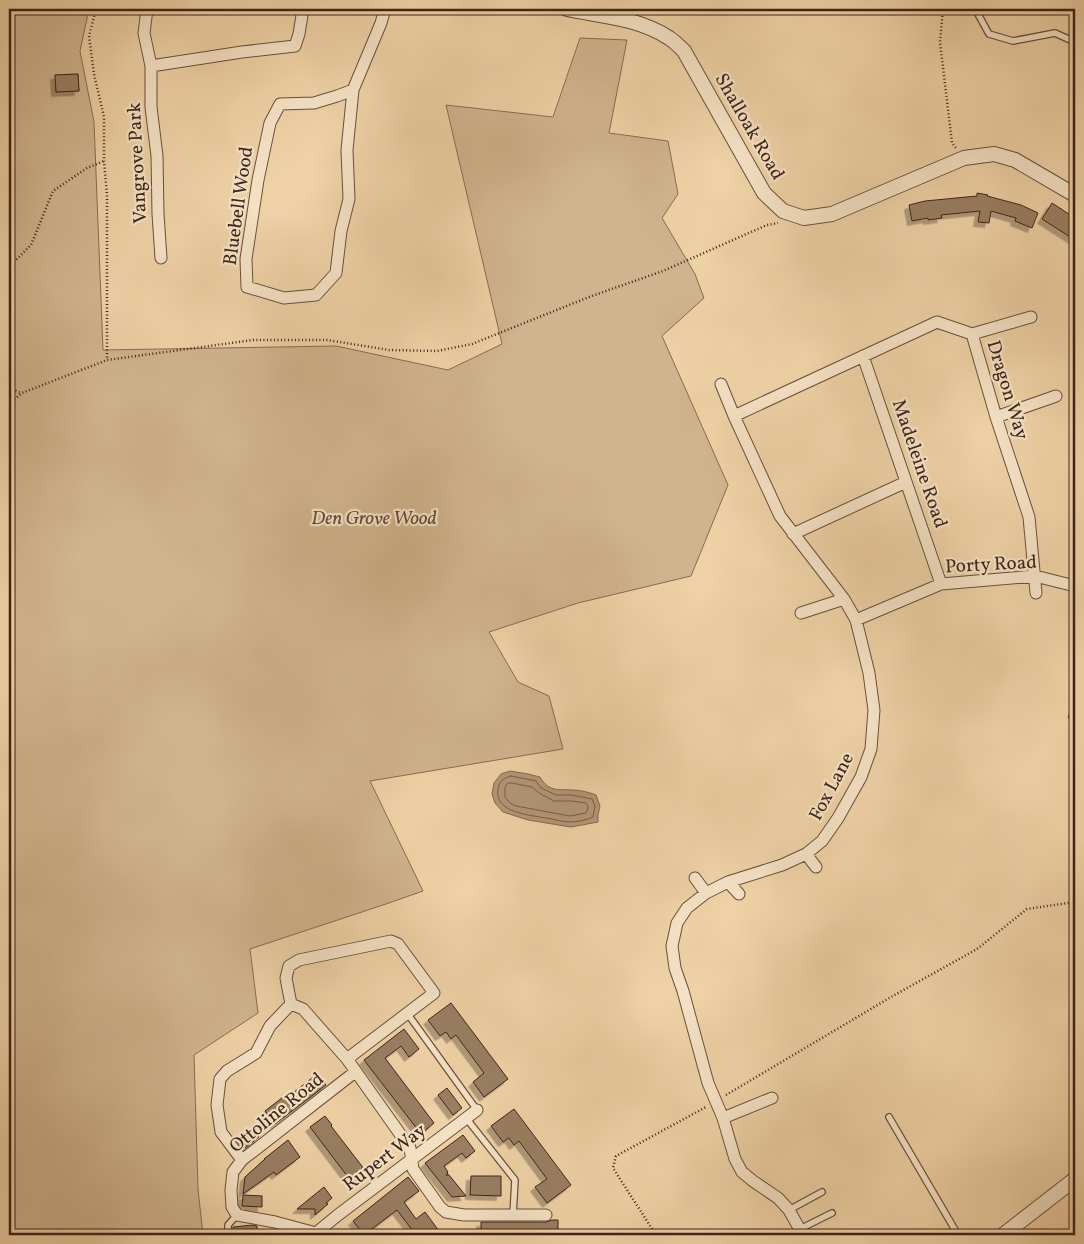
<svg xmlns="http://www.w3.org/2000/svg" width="1084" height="1244" font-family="Vollkorn,serif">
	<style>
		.green { fill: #d0b48d; stroke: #866c54; fill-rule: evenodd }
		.water { fill: #b29676; stroke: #836851 }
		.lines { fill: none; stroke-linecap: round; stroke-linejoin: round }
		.shore { stroke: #785d48; stroke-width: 1 }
		.building { fill: #997e62; stroke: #3d241a; filter: url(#shadow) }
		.service-casing { stroke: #694f3d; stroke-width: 8 }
		.minor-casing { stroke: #694f3d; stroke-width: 13 }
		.tertiary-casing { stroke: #694f3d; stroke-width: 16 }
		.path { stroke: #3d241a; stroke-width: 2.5; stroke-dasharray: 1 2.5; stroke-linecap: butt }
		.service { stroke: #f4e1c4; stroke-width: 5.5 }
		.minor { stroke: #f4e1c4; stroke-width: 11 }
		.tertiary { stroke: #f4e1c4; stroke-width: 14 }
		.labels { text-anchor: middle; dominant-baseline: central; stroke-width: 4.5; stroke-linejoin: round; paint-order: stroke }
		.street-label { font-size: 19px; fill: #3d241a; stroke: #f4e1c4 }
		.park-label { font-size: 19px; font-style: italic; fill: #624837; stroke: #f4e1c4 }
	</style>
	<defs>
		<filter id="shadow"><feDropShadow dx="-4.5" dy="4.5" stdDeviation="0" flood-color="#0004"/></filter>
	</defs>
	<rect width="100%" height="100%" fill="#eed1a5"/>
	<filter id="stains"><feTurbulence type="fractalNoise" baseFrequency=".004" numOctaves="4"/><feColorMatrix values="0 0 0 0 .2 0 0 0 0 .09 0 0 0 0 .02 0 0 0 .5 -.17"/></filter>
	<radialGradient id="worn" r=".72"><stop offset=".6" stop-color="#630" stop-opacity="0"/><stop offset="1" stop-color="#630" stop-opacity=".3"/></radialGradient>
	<path class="green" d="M9 9H89L80 51 94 122 103 350 336 346 448 370 502 344 446 105 553 117 580 38 627 40 609 133 668 141 678 194 662 218 695 274 704 298 662 336 728 485 691 576 578 603 489 632 518 682 549 696 563 749 370 781 423 891 386 904 250 949 258 1013 194 1055 198 1189 203 1235H9ZM78 74 79 91 56 92 55 75Z"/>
	<path class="water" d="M510 771 528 774 540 777C549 792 557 789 572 790 580 790 588 792 596 795L600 806 598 815V822L571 827 528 820 503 812 495 803 492 794 494 783 501 774Z"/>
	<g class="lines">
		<path class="shore" d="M511 776 536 781 541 788 556 795H572L592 799 595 806 593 817C587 820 577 822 570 822 562 822 554 819 546 818 530 815 494 813 498 789 499 781 504 778 511 776Z
			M508 783H512L532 787 539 793 554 801H572L586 803 588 806 587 811 586 813 570 816 516 806 510 803 505 797V788Z"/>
	</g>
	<path class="building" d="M78 74 79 91 56 92 55 75Z
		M977 193 988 195 987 196 1021 205 1038 213 1032 228 1015 221 1016 218 991 211 989 223 978 222 980 211 941 215 942 218 928 220V218L912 221 909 205 925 201 977 196Z
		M1052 203 1075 218V240L1042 219Z
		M451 1003 508 1079 484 1097 473 1082 484 1073 456 1035 451 1039 446 1032 440 1036 428 1020Z
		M404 1029 419 1049 409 1057 401 1046 385 1058 434 1123 421 1134 364 1060Z
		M317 1074 326 1085 275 1124 265 1111 291 1091 293 1093Z
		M447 1088 462 1108 453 1115 438 1095Z
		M514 1109 571 1185 547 1203 535 1187 547 1179 519 1141 514 1145 509 1138 503 1142 491 1126Z
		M325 1116 332 1125 331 1126 368 1174 354 1185 310 1127Z
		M251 1128 259 1137 245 1148 238 1140Z
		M463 1135 475 1151 466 1158 462 1153 444 1166 448 1172H447L448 1174 446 1175H449L466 1196 452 1197 425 1163Z
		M288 1140 300 1157 276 1175 274 1172 243 1194 245 1177 265 1159H264Z
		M471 1176H501V1196L470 1195Z
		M408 1177 419 1191 404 1202 416 1219 425 1212 442 1235H416L397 1210 364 1235 353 1221Z
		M324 1187 332 1198 326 1203 328 1204 315 1215V1209H297Z
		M243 1195 262 1196V1207L242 1206Z
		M552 1220H558V1235H481V1222H546Z
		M253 1225 257 1226V1235H233V1227Z"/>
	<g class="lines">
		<defs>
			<path id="service" d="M978 9V14L989 34 1013 41 1055 33 1075 42
				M1072 717 1075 716
				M407 1013 477 1110
				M889 1117 958 1235
				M466 1118 515 1180 513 1215
				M789 1210 822 1192
				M800 1229 832 1213
				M228 1235V1225L237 1215"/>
			<path id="minor" d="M147 9 144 33 151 66V107L157 156 158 214 161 258
				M151 66 242 52 295 46 299 34 303 9
				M353 90 347 150 349 199 341 231 336 273 316 295 284 298 247 287 246 259 258 180 270 123 280 104 314 103 337 96Z
				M353 90 381 23 385 9
				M972 334 1031 317
				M863 356 941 584
				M721 384 734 416 780 516 844 599 856 620 869 673 874 710 871 749 861 777 838 818 822 841 806 854 782 865 728 882 706 893 687 908 677 923 672 946 675 968 683 991 708 1083 723 1118 735 1159 742 1172 753 1181 778 1198 789 1210 803 1235
				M734 416 937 322 972 334 996 417 1029 517 1036 593
				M996 417 1056 396
				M793 534 906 482
				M801 613 844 599
				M856 620 941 584 1035 576 1075 586
				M806 854 816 867
				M695 878 706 893
				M728 882 739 894
				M291 1004 303 1009 347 1059 410 1148 413 1169 440 1207 446 1212 464 1215H546
				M291 1004 286 978 289 966 299 960 391 941 398 944 434 993 347 1059
				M723 1118 772 1098
				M242 1160 221 1132 217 1105 220 1079 227 1071 256 1053 270 1026 291 1004
				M316 1233 275 1222 237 1215 232 1207 231 1190 233 1172 242 1160 355 1072
				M317 1235 316 1233 338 1215 477 1110"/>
			<path id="tertiary" d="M567 9C601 16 639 18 669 38 674 41 679 46 684 51L764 193 783 211 804 218 832 214 964 158 994 154 1015 160 1075 195
				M1003 1235 1075 1179"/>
		</defs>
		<use href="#service" class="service-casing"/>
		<use href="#minor" class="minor-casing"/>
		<use href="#tertiary" class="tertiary-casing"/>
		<path class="path" d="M96 9 89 36 94 74 104 117V161L107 195V360
			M943 9 940 42 952 143 956 148
			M9 267 31 245 53 191 87 168 104 161
			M9 388 21 393
			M9 404 22 393 107 360 253 340H327L389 350 437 351 472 344 589 297 663 271 767 225 778 223
			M726 1095 891 997 977 949 1027 909 1075 902
			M656 1235 613 1168 616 1156 706 1107"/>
		<use href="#service" class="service"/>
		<use href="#minor" class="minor"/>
		<use href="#tertiary" class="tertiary"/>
	</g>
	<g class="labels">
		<g class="street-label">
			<text transform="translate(749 127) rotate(60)">Shalloak Road</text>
			<text transform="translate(138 163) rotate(-93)">Vangrove Park</text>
			<text transform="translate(239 206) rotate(-82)">Bluebell Wood</text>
			<text transform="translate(1007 390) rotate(73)">Dragon Way</text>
			<text transform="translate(919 464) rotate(71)">Madeleine Road</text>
			<text transform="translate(991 565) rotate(-3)">Porty Road</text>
			<text transform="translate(832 787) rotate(-62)">Fox Lane</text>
			<text transform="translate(277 1113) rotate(-39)">Ottoline Road</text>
			<text transform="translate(385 1158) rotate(-37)">Rupert Way</text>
		</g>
		<g class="park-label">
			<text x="374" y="519">Den Grove Wood</text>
		</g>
	</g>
	<rect width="1084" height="1244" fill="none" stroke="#eed1a5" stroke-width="30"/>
	<rect x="10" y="10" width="1064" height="1224" fill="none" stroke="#3d241a" stroke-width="2.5"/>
	<rect x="15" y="15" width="1054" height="1214" fill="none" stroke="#3d241a"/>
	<rect width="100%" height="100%" filter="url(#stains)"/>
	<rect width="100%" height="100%" fill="url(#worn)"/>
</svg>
